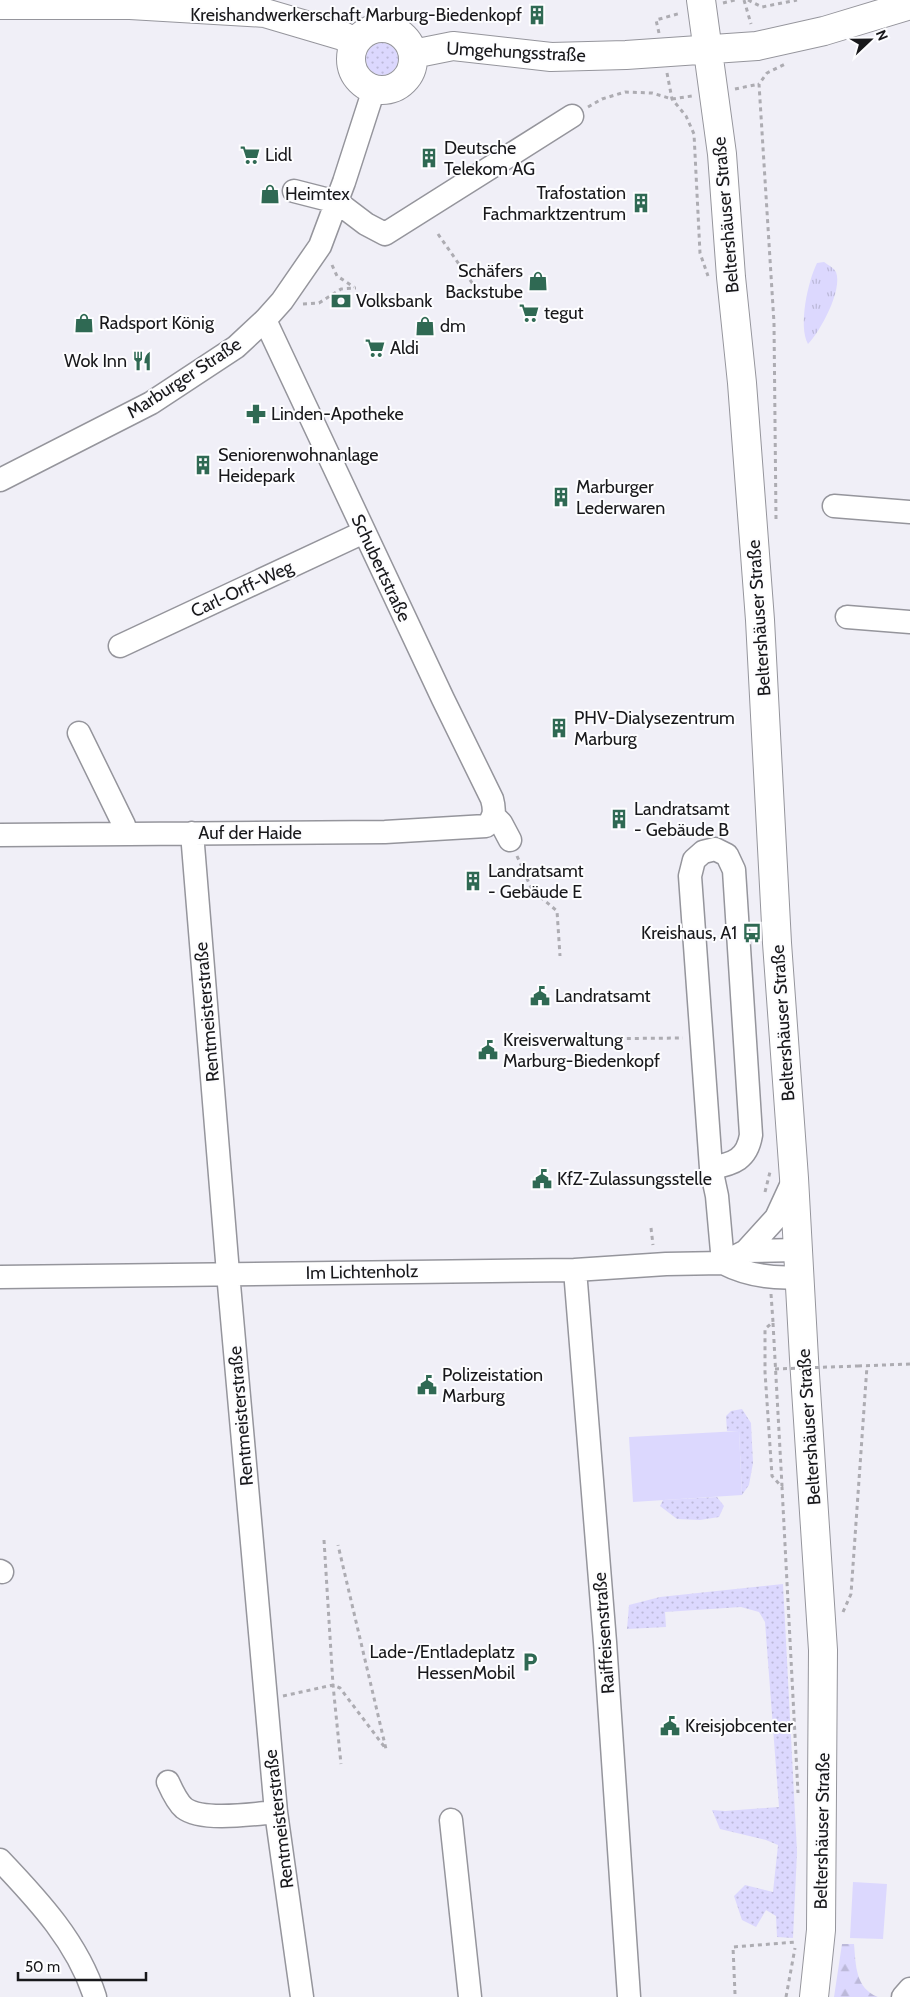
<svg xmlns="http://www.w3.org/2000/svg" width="910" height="1997" font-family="Cabin,sans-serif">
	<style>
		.grass { fill: url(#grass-dots) }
		.forest { fill: url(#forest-firs) }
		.park { fill: url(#park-tufts) }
		.garden { fill: #dcd8fe }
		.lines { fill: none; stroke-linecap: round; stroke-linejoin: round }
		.minor-casing { stroke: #95959c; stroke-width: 25 }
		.major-casing { stroke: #95959c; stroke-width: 30 }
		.path { stroke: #adacb2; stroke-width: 3; stroke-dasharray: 4 4; stroke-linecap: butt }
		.minor { stroke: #fff; stroke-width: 22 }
		.major { stroke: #fff; stroke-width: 28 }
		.path-bridge { stroke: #adacb2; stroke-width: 3; stroke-dasharray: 4 4; stroke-linecap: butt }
		.labels { text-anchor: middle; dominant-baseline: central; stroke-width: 4; stroke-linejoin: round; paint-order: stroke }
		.poi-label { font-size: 18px; fill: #18181b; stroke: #fdfdff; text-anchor: start }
		.street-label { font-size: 18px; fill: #18181b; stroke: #fdfdff }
	</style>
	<defs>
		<pattern id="grass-dots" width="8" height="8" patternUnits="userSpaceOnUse" patternTransform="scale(1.25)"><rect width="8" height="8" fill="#dcd8fe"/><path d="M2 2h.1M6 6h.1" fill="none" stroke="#bcb9d9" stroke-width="1.8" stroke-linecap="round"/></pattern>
		<pattern id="forest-firs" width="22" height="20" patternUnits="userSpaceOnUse" patternTransform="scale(1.25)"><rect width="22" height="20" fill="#dcd8fe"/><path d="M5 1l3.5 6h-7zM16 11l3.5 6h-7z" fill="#bcb9d9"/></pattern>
		<pattern id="park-tufts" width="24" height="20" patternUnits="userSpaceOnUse" patternTransform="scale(1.25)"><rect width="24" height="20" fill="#dcd8fe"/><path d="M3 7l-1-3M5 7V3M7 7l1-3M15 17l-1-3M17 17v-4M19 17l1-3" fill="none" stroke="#bcb9d9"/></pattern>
	</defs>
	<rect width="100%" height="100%" fill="#f0eff7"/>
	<path class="grass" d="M366 59a16 16 0 1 1 32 0a16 16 0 1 1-32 0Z
		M742 1409 751 1423 753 1463 749 1485 742 1495 739 1431H727L726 1416 731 1411Z
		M717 1497 724 1506 719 1517 700 1520 677 1519 660 1506 663 1500Z
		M783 1584 797 1852 793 1938 777 1937 776 1916 766 1910 756 1927 742 1920 734 1896 745 1885 773 1892 778 1845 766 1840 720 1829 712 1810 725 1811 779 1807 765 1622 759 1612 741 1607 665 1612 666 1627 627 1629 629 1605 660 1597Z"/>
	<path class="forest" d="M842 1944H854C856 1965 855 1988 878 1997H834Z"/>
	<path class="park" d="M824 262C828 265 833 267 836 272 843 290 820 332 808 344 798 326 808 281 817 263Z"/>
	<path class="garden" d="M739 1431 742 1495 633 1502 629 1437Z
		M853 1882 887 1884 883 1939 850 1938Z"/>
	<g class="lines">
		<defs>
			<path id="minor" d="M294 191 337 202 366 224 385 234 572 116
				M0 480 151 403 236 347 265 320 282 301 320 246 344 182 374 89
				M834 506 910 512
				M847 617 910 622
				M120 646 364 532
				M79 733 124 825V834
				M494 816 501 823 510 840
				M192 833 228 1273 276 1812 302 1997
				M0 835 385 832 486 826C495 818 495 810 492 799L443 699 265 320
				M711 1168C734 1164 747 1159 751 1135L734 870 727 855 715 849 703 852 694 860 690 876 711 1168 717 1196 723 1263
				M746 1251 798 1250
				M723 1263C748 1276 773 1279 800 1277
				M575 1270 605 1642 629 1997
				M0 1277 575 1270 666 1264 723 1263 746 1251 776 1218 794 1179
				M0 1571 2 1572
				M168 1782C172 1791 177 1802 184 1808 202 1822 254 1814 276 1812
				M451 1820 470 1997
				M0 1860C39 1901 78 1943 95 1997
				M903 1997 910 1989"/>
			<path id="major" d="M701 0 722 154 731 277 742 383 760 620 777 943 794 1178 804 1359 823 1650 821 1930 814 1997
				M0 5H130L265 13 343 36 355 44
				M351 59a31 31 0 1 1 62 0a31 31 0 1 1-62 0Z
				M413 54 453 46 551 57 626 55 757 46 824 31 910 5"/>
		</defs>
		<use href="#minor" class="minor-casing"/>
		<use href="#major" class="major-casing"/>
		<path class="path" d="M744 0 751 24
			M748 0 762 7 797 0
			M723 3 735 0
			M659 33 656 20 681 13
			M667 73 672 99 686 116 694 134 700 253 708 276
			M735 89 759 84
			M588 107 602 99 625 92 652 93 672 99 692 96
			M438 234 477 290
			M332 265 337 276 354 287
			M303 304 319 303 341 289 356 288
			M776 519 774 323 759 84 767 73 787 63
			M517 856 532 890 557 911 560 956
			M555 1037 569 1039 683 1038
			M765 1192 770 1172
			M651 1228 653 1245
			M771 1294 773 1322 765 1329V1372L772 1476 782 1487 798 1793
			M773 1323 782 1486
			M858 1366 910 1364
			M324 1540 333 1685 341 1764
			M843 1612 851 1594 867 1366
			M283 1696 333 1685 340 1688 386 1749 338 1545
			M735 1994 733 1947 796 1942
			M786 1997 795 1948"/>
		<use href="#minor" class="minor"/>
		<use href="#major" class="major"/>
		<path class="path-bridge" d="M775 1369 858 1366"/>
	</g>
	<defs>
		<symbol id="building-bare" viewBox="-9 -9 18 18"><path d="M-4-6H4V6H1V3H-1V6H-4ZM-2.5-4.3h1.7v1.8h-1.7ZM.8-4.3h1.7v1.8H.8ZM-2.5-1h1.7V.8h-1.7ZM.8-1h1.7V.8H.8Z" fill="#2f6953" stroke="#fdfdff" stroke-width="2.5" paint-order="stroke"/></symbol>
		<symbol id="supermarket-bare" viewBox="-9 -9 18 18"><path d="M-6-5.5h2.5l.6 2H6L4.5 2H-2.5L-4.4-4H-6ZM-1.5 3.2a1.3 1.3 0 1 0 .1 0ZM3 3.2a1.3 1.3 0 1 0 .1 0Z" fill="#2f6953" stroke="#fdfdff" stroke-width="2.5" paint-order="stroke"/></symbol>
		<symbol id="shop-bare" viewBox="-9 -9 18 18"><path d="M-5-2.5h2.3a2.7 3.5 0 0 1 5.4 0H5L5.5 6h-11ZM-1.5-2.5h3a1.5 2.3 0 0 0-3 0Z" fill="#2f6953" stroke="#fdfdff" stroke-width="2.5" paint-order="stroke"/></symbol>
		<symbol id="bank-bare" viewBox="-9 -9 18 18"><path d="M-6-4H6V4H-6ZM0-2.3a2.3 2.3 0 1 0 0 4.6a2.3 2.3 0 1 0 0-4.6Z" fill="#2f6953" stroke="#fdfdff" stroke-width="2.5" paint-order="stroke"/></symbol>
		<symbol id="restaurant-bare" viewBox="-9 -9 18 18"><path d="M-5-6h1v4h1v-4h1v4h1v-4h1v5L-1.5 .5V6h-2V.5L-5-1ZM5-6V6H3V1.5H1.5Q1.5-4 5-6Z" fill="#2f6953" stroke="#fdfdff" stroke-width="2.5" paint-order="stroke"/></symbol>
		<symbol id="pharmacy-bare" viewBox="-9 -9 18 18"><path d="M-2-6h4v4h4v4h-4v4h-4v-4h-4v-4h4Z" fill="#2f6953" stroke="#fdfdff" stroke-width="2.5" paint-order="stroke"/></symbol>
		<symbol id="bus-bare" viewBox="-9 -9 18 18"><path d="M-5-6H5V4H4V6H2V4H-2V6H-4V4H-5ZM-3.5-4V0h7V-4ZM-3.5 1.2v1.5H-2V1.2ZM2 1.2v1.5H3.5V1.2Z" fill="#2f6953" stroke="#fdfdff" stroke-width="2.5" paint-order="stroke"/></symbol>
		<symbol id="civic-bare" viewBox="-9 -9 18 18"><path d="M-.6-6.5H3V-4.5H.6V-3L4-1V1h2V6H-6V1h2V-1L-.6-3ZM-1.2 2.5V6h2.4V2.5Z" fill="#2f6953" stroke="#fdfdff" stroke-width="2.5" paint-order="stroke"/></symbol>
		<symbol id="parking-bare" viewBox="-9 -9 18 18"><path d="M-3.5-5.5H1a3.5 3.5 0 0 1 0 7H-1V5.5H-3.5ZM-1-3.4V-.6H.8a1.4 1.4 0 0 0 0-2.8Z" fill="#2f6953" stroke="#fdfdff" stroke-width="2.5" paint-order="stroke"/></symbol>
	</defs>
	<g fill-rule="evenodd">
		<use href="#building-bare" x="523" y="1" width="28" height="28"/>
		<use href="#supermarket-bare" x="236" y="141" width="28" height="28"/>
		<use href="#building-bare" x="415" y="144" width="28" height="28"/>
		<use href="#shop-bare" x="256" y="180" width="28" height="28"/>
		<use href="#building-bare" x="627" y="189" width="28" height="28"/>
		<use href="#shop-bare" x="524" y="267" width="28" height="28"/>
		<use href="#bank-bare" x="327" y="287" width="28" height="28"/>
		<use href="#supermarket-bare" x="515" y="299" width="28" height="28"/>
		<use href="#shop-bare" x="70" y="309" width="28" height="28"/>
		<use href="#shop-bare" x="411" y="312" width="28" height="28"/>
		<use href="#supermarket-bare" x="361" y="334" width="28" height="28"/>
		<use href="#restaurant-bare" x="128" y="347" width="28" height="28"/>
		<use href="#pharmacy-bare" x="242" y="400" width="28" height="28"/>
		<use href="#building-bare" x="189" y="451" width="28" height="28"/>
		<use href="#building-bare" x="547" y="483" width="28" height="28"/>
		<use href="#building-bare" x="545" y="714" width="28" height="28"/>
		<use href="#building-bare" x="605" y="805" width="28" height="28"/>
		<use href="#building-bare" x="459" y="867" width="28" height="28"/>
		<use href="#bus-bare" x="738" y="919" width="28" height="28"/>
		<use href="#civic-bare" x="526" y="982" width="28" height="28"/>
		<use href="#civic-bare" x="474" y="1036" width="28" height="28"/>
		<use href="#civic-bare" x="528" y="1165" width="28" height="28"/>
		<use href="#civic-bare" x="413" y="1371" width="28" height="28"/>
		<use href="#parking-bare" x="516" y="1648" width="28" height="28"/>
		<use href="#civic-bare" x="656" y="1712" width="28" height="28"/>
	</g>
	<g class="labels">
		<g class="poi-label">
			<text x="522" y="15" text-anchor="end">Kreishandwerkerschaft Marburg-Biedenkopf</text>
			<text x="444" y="148">Deutsche<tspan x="444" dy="21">Telekom AG</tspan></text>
			<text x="265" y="155">Lidl</text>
			<text x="626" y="193" text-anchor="end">Trafostation<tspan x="626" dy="21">Fachmarktzentrum</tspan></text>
			<text x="285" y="194">Heimtex</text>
			<text x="523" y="271" text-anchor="end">Schäfers<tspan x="523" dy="21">Backstube</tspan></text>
			<text x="356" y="301">Volksbank</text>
			<text x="544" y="313">tegut</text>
			<text x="99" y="323">Radsport König</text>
			<text x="440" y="326">dm</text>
			<text x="390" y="348">Aldi</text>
			<text x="127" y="361" text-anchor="end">Wok Inn</text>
			<text x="271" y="414">Linden-Apotheke</text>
			<text x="218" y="455">Seniorenwohnanlage<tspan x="218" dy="21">Heidepark</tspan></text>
			<text x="576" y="487">Marburger<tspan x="576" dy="21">Lederwaren</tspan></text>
			<text x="574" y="718">PHV-Dialysezentrum<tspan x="574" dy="21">Marburg</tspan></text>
			<text x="634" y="809">Landratsamt<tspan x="634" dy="21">- Gebäude B</tspan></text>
			<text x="488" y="871">Landratsamt<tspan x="488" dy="21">- Gebäude E</tspan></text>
			<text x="737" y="933" text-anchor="end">Kreishaus, A1</text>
			<text x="555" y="996">Landratsamt</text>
			<text x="503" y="1040">Kreisverwaltung<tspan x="503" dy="21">Marburg-Biedenkopf</tspan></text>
			<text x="557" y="1179">KfZ-Zulassungsstelle</text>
			<text x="442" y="1375">Polizeistation<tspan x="442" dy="21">Marburg</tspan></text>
			<text x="515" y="1652" text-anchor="end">Lade-/Entladeplatz<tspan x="515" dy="21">HessenMobil</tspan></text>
			<text x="685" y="1726">Kreisjobcenter</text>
		</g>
		<g class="street-label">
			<text transform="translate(516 52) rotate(3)">Umgehungsstraße</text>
			<text transform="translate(726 215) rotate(-95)">Beltershäuser Straße</text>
			<text transform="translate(184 378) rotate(-33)">Marburger Straße</text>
			<text transform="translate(381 568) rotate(65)">Schubertstraße</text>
			<text transform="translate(242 589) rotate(-25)">Carl-Orff-Weg</text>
			<text transform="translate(759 618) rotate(-94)">Beltershäuser Straße</text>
			<text x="250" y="833">Auf der Haide</text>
			<text transform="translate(207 1012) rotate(-95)">Rentmeisterstraße</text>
			<text transform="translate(783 1023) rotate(-94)">Beltershäuser Straße</text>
			<text transform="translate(362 1272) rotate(-1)">Im Lichtenholz</text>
			<text transform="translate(241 1416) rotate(-95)">Rentmeisterstraße</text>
			<text transform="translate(809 1427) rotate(-94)">Beltershäuser Straße</text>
			<text transform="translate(604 1633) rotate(-94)">Raiffeisenstraße</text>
			<text transform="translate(279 1819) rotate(-97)">Rentmeisterstraße</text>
			<text transform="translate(822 1831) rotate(-89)">Beltershäuser Straße</text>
		</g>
	</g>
	<g transform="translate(870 40) rotate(68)" stroke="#fdfdff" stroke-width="4" paint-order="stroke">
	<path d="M0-4L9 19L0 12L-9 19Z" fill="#18181b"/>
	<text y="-8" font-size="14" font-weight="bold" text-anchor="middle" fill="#18181b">N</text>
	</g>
	<path d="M18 1972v8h128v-8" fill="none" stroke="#18181b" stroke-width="2.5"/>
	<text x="25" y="1972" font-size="15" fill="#18181b" stroke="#fdfdff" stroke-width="4" paint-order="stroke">50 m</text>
</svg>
